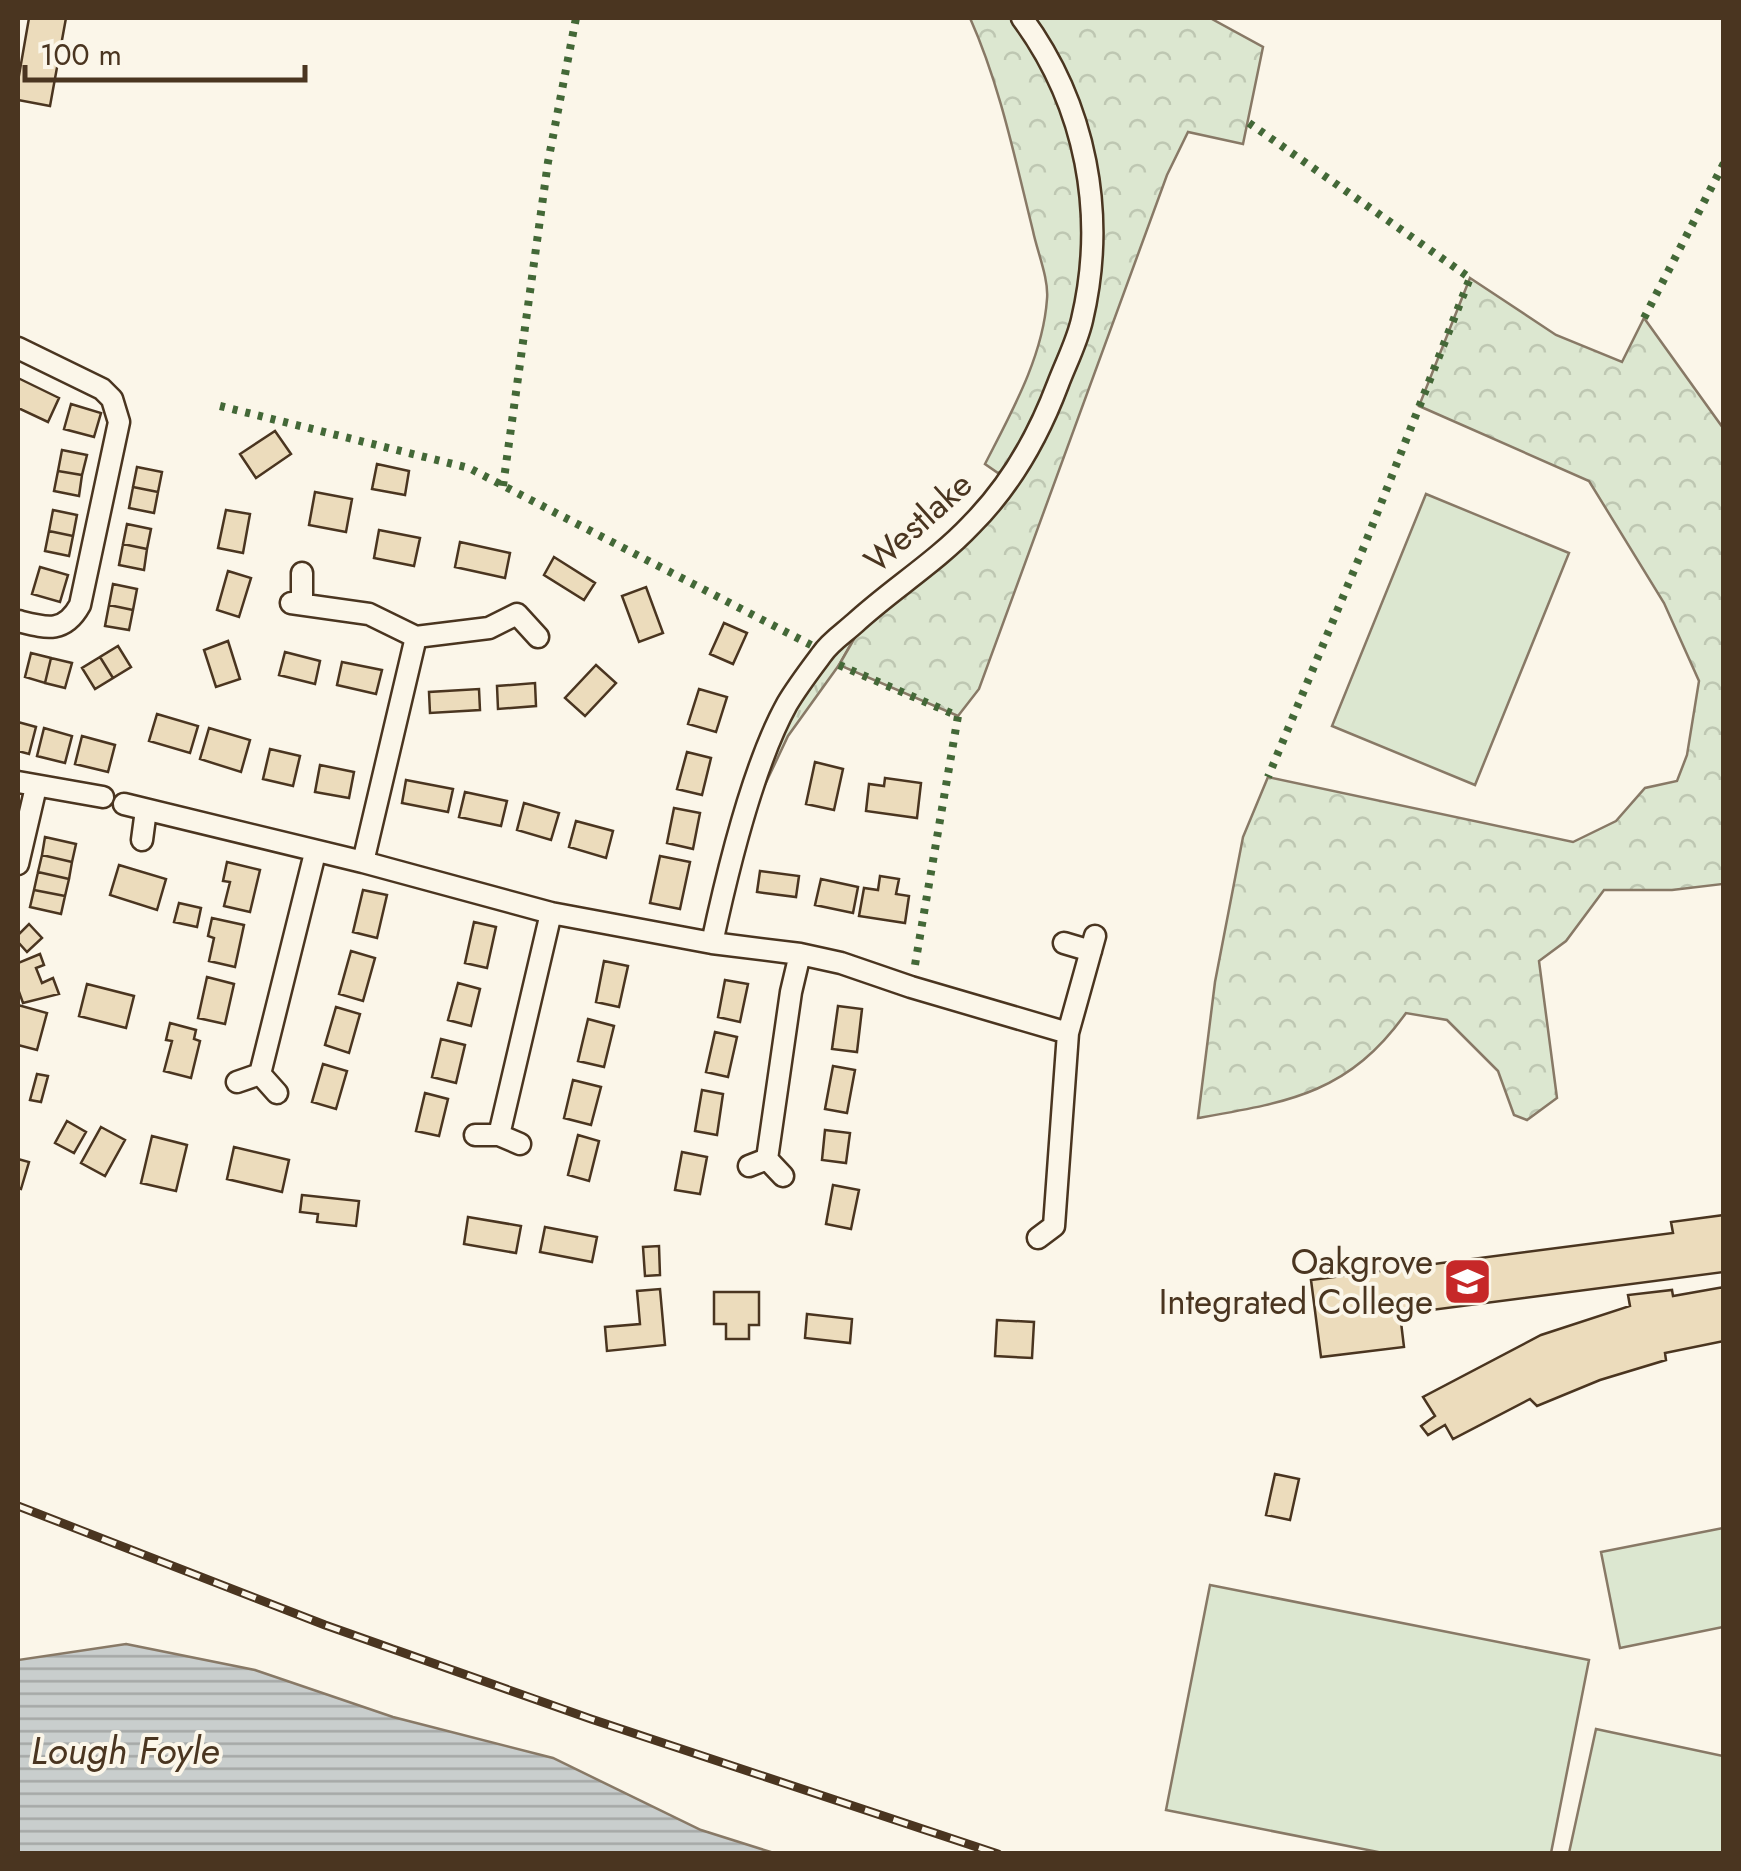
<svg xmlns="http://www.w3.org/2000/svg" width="1741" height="1871" font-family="Jost,sans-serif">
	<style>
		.grass { fill: url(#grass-tufts); stroke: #887966; stroke-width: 2.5 }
		.forest { fill: url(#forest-crowns); stroke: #887966; stroke-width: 2.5 }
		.pitch { fill: #dce7d0; stroke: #887966; stroke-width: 2.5 }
		.water { fill: url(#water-rules); stroke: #887966; stroke-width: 2.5 }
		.building { fill: #ecdcbc; stroke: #4a3520; stroke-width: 2.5 }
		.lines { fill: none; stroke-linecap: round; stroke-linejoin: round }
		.minor-casing { stroke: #4a3520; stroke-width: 25 }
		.minor { stroke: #fbf6e9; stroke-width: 20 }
		.rail-casing { stroke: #4a3520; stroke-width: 9 }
		.rail { stroke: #fbf6e9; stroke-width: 5; stroke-dasharray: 15; stroke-linecap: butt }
		.hedge { stroke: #436837; stroke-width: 8; stroke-dasharray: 5 8; stroke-linecap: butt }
		.labels { text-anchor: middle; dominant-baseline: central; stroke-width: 8; stroke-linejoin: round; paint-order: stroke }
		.street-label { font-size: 35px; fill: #4a3520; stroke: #fbf6e9 }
		.poi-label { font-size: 35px; fill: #4a3520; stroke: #fbf6e9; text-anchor: end }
		.water-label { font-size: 38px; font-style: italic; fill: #4a3520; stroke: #fbf6e9 }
	</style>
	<defs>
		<pattern id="grass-tufts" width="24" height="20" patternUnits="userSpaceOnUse" patternTransform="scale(2.5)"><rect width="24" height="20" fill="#dce7d0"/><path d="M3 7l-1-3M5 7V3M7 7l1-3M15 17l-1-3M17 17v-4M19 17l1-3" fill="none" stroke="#bec7b2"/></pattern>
		<pattern id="forest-crowns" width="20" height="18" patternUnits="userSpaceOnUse" patternTransform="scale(2.5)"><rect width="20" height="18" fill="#dce7d0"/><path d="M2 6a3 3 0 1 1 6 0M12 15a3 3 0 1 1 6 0" fill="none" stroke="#bec7b2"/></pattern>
		<pattern id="water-rules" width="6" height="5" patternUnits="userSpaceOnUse" patternTransform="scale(2.5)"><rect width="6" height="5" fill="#c9cecd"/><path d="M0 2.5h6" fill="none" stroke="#a5a8a6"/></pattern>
	</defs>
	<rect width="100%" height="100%" fill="#fbf6e9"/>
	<path class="grass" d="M861 626 839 665 788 736 762 791C784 717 807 681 861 626Z"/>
	<path class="forest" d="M970 18H1210L1263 47 1243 144 1188 132 1167 175 979 689 958 716 839 665 872 608 921 569 1019 463 998 473 985 464C1011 413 1043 357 1047 299 1049 279 1037 251 1033 231 1015 159 1000 85 970 18Z
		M1470 278 1556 335 1622 362 1644 318 1723 428V884L1672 890H1604L1566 941 1539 961 1557 1098 1527 1120 1514 1115 1498 1071 1447 1020 1406 1013C1349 1093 1290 1102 1198 1118L1215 982 1243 837 1268 777 1573 842 1616 821 1645 788 1677 781 1687 755 1699 681 1664 603 1589 481 1419 406Z"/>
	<path class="pitch" d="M1426 494 1569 553 1475 785 1332 726Z
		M1723 1528V1627L1620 1648 1601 1552Z
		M1210 1585 1589 1660 1551 1853H1383L1166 1810Z
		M1596 1729 1723 1756V1853H1569Z"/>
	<path class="water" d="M126 1644 255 1670 393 1717 553 1758 701 1830 774 1853H18V1660Z"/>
	<path class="building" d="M29 18H66L50 106 18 100V81Z
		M18 378 59 398 48 422 18 408Z
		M71 404 101 413 94 437 64 429Z
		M275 431 291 454 256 478 240 454Z
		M62 450 87 455 82 475 58 471Z
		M377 464 409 471 405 495 372 489Z
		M137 467 162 472 158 492 133 487Z
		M58 471 82 475 79 496 54 491Z
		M133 487 158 492 154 513 129 508Z
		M315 492 352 499 346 532 309 525Z
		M53 510 77 515 73 536 49 531Z
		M226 510 250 514 243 553 218 548Z
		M127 524 151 529 147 549 123 544Z
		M379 530 420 538 414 566 374 558Z
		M49 531 73 536 69 556 45 551Z
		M460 542 510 553 505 578 455 567Z
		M123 544 147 549 144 570 119 565Z
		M554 557 595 583 584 600 544 575Z
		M40 567 68 575 60 602 32 594Z
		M228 571 251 578 239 617 217 610Z
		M113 584 137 589 133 610 109 605Z
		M646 587 663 633 639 642 622 596Z
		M109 605 133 610 129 630 105 626Z
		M724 623 747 633 733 664 710 654Z
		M228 641 240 679 216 687 204 650Z
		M118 646 131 667 113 678 100 657Z
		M285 652 320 661 315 684 279 675Z
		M31 653 51 658 45 683 25 677Z
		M100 657 113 678 95 689 82 668Z
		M51 658 72 663 65 688 45 683Z
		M342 662 382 670 376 694 337 685Z
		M596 665 616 683 585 716 565 698Z
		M535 683 536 706 498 709 497 686Z
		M479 689 480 710 430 713 429 692Z
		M699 689 727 697 716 732 688 724Z
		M157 714 198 726 190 753 149 741Z
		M18 722 36 727 29 754 18 751Z
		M44 728 72 736 65 763 37 756Z
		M209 728 250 740 241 772 200 759Z
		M82 736 115 745 108 772 75 764Z
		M270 749 300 756 293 786 263 779Z
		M687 752 711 758 702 795 677 789Z
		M815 762 843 769 834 810 806 804Z
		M320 765 354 772 349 798 315 792Z
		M885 778 921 783 917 818 866 811 869 784 884 786Z
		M406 780 453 789 448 812 402 803Z
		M465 792 507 801 501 826 459 817Z
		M524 803 559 813 551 840 517 830Z
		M674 808 700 813 693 849 667 843Z
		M576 821 613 831 606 858 569 847Z
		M45 837 76 844 72 862 42 855Z
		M42 855 72 862 69 879 38 872Z
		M660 856 690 862 680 909 650 903Z
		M227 862 260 870 250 912 224 906 230 882 223 881Z
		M119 865 166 879 157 910 110 895Z
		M760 871 799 876 796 897 757 892Z
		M38 872 69 879 65 896 34 890Z
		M880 876 899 879 896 894 909 896 905 923 859 916 864 888 878 890Z
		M821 879 858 887 853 913 815 905Z
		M34 890 65 896 61 914 30 907Z
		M363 890 387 895 377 938 353 932Z
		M179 903 201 908 197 927 174 922Z
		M212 918 244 925 235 967 209 961 214 938 208 936Z
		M474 922 496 927 487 968 465 963Z
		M29 924 42 938 27 952 18 942V935Z
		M351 951 375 958 363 1001 339 994Z
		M40 954 44 965 36 968 42 983 53 978 59 994 23 1003 18 989V963Z
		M604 961 628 966 619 1007 596 1002Z
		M207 977 234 984 225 1024 198 1018Z
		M725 980 748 984 740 1022 718 1017Z
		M458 983 480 989 471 1026 448 1020Z
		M87 984 134 996 126 1028 79 1016Z
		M18 1005 47 1013 37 1050 18 1045Z
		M838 1006 862 1009 857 1052 832 1049Z
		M336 1007 360 1014 349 1053 325 1045Z
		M588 1019 614 1026 604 1067 578 1061Z
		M170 1023 196 1030 194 1039 200 1041 191 1078 164 1071 172 1041 166 1040Z
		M715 1032 737 1037 728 1077 706 1072Z
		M441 1039 465 1045 456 1083 432 1077Z
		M323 1064 347 1071 336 1109 312 1102Z
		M833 1066 855 1070 847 1113 825 1109Z
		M37 1074 48 1076 41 1102 30 1100Z
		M573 1080 601 1087 591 1125 564 1118Z
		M702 1090 723 1094 717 1135 695 1131Z
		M425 1093 448 1099 439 1136 416 1131Z
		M67 1121 86 1132 74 1153 55 1143Z
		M101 1127 125 1140 105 1176 81 1163Z
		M825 1130 850 1133 846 1163 822 1160Z
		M578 1135 599 1141 589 1181 568 1175Z
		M152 1136 187 1145 176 1191 141 1183Z
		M234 1147 289 1160 282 1192 227 1179Z
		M682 1152 707 1157 700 1194 675 1190Z
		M18 1159 29 1162 21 1189 18 1188Z
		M833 1185 859 1190 851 1229 826 1224Z
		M302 1195 359 1201 356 1226 317 1222 318 1214 300 1212Z
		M1724 1215V1272L1400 1314 1404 1347 1321 1357 1311 1280 1673 1233 1671 1222Z
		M468 1217 521 1226 516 1253 464 1244Z
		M545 1227 597 1237 592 1262 540 1252Z
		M659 1246 660 1275 645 1276 643 1247Z
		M1724 1287V1341L1665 1353 1666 1360 1600 1380 1537 1406 1530 1399 1453 1439 1445 1425 1428 1435 1421 1426 1435 1416 1423 1397 1541 1335 1630 1306 1628 1295 1672 1290 1673 1296Z
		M660 1289 665 1345 607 1351 605 1327 640 1324 637 1291Z
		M714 1292H759V1325H749V1339H726V1324H714Z
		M807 1314 852 1319 850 1343 805 1338Z
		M997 1320 1034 1322 1032 1358 995 1356Z
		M1275 1474 1299 1479 1290 1520 1266 1515Z"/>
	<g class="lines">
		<defs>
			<path id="minor" d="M18 348 102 389 112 399 119 422 80 605C64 634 46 628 18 621
				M302 573V602
				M291 603 369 614 416 637 489 628 517 614 538 637
				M18 782 103 797
				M124 804 363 862 551 913 712 943 800 954 841 963 911 987 1068 1033
				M142 840 146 810
				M363 862 416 637
				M18 864 36 787
				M712 943C727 873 752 767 787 704 797 687 810 670 822 654 830 642 844 633 855 623 892 589 936 562 971 525 1011 485 1038 437 1058 384 1066 363 1077 342 1082 320 1107 214 1086 105 1022 18
				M1064 943 1091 951
				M260 1074 315 853
				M237 1082 260 1074 277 1093
				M475 1135H499L520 1144
				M499 1135 551 913
				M767 1159 791 992 800 954
				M749 1166 767 1159 783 1176
				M1038 1238 1054 1226 1068 1033 1095 936"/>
		</defs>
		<use href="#minor" class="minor-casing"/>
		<use href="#minor" class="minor"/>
		<defs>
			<path id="rail" d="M18 1506 325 1625 591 1719 998 1854"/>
		</defs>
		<use href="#rail" class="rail-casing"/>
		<use href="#rail" class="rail"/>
		<path class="hedge" d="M1249 123 1470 278 1365 544 1268 777
			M1644 318 1724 163
			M220 406 469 468 811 645
			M503 486 548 162 576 18
			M839 665 958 716 915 965"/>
	</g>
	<defs>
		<symbol id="school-square" viewBox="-11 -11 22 22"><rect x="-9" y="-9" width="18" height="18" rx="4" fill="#c62828" stroke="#fbf6e9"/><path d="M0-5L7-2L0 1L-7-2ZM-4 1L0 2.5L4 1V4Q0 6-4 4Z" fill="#fff"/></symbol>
	</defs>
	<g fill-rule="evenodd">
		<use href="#school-square" x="1440" y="1254" width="55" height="55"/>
	</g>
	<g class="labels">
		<g class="street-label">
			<text transform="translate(918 522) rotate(-42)">Westlake</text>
		</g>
		<g class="poi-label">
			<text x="1433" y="1262">Oakgrove<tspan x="1433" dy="40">Integrated College</tspan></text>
		</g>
		<g class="water-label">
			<text x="125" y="1750">Lough Foyle</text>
		</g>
	</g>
	<rect width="1741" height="1871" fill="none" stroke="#4a3520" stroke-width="40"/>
	<path d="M25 65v15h280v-15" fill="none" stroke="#4a3520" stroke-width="5"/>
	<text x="40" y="65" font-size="30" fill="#4a3520" stroke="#fbf6e9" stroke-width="8" paint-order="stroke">100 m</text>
</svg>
